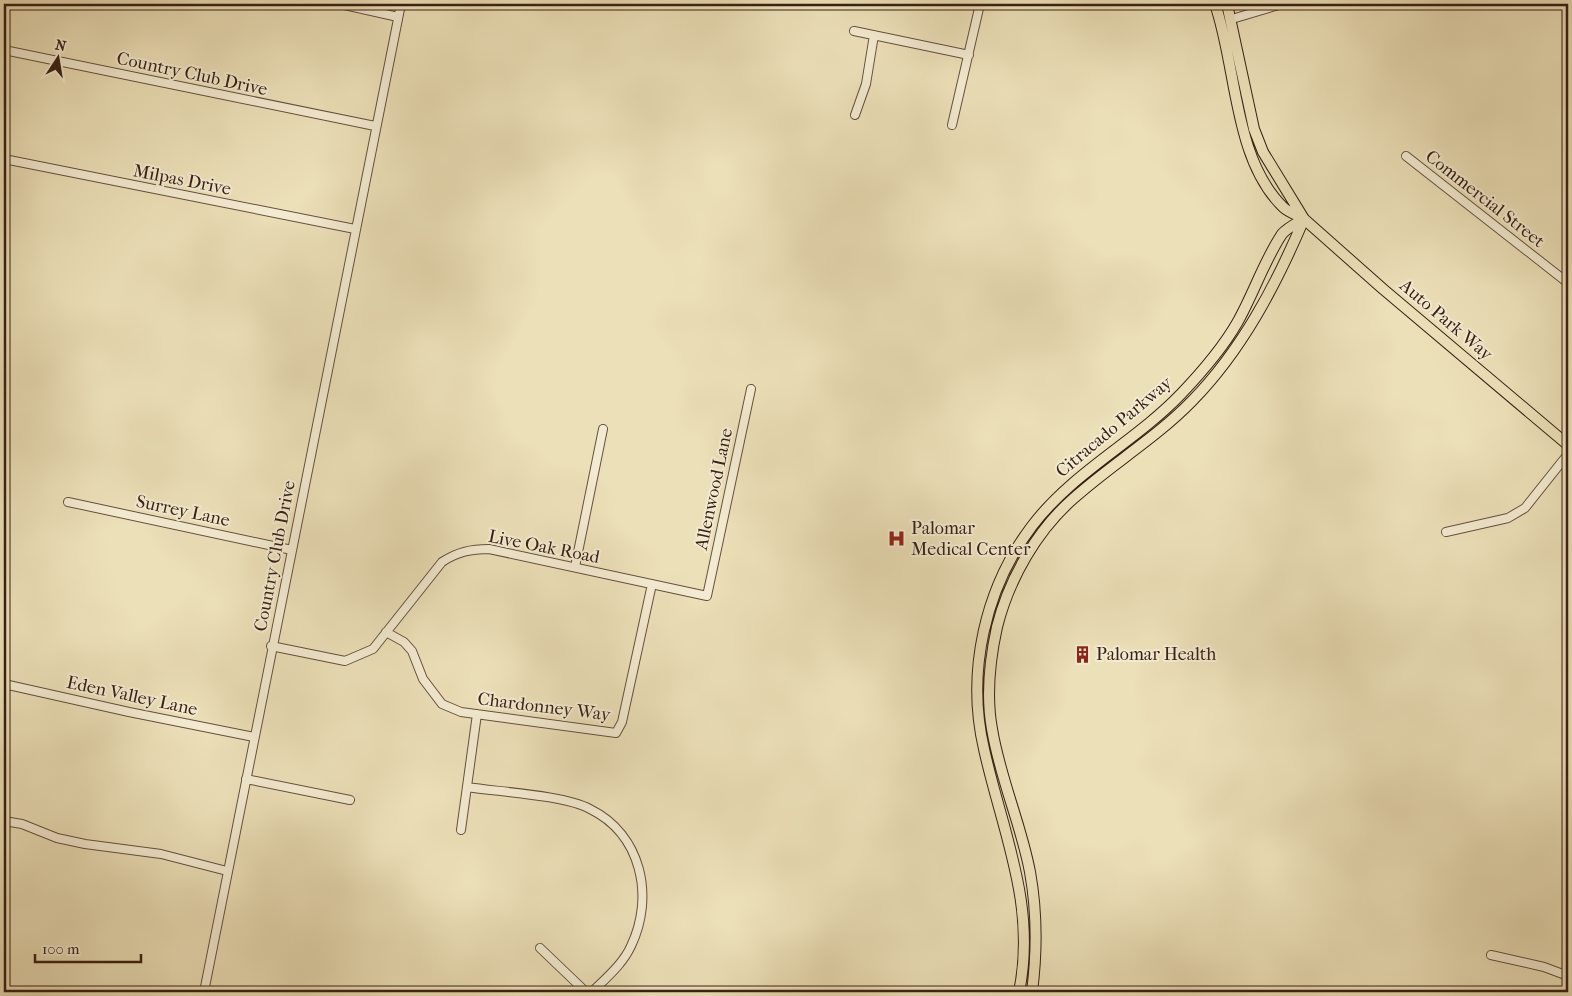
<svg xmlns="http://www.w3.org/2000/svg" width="1572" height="996" font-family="'IM FELL French Canon',serif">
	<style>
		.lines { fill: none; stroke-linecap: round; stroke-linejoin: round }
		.minor-casing { stroke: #65503d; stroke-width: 10 }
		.major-casing { stroke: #382014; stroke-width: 12 }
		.minor { stroke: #f3ebd1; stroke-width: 8 }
		.major { stroke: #ece0b8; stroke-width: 10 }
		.labels { text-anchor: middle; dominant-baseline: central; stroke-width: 4; stroke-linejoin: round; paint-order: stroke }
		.street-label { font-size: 18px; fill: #382014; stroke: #f3ebd1 }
		.poi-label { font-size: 18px; fill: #382014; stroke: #f3ebd1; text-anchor: start }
	</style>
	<rect width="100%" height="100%" fill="#ece0b8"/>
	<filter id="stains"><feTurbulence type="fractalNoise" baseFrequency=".004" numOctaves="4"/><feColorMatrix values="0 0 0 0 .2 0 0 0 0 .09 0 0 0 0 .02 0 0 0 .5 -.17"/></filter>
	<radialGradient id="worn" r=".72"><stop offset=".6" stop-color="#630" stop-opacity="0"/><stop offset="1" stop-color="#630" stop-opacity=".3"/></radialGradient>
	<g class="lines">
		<defs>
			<path id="minor" d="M340 4 398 17
				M1232 19 1282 4
				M854 31 969 55
				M4 50 375 126
				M855 115 866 84 874 35
				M952 125 980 4
				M1406 156 1568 283
				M4 159 355 229
				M68 502 292 550
				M1446 532 1508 518 1525 508 1568 454
				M575 567 603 429
				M386 632 404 642 412 651 423 679 442 704 461 712 616 733 622 722 652 584
				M271 646 345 661 373 649 442 562C457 552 471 549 489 549L707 596 751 389
				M4 684 129 712 254 737
				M246 779 350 800
				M467 787C499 792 564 795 590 809 641 834 655 896 631 946 623 964 606 978 592 992
				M4 821 22 824 57 838 85 844 161 854 227 871
				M461 830 477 714
				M540 948 586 992
				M1491 955 1544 967 1568 976
				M1019 989 1038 992
				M204 992 401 4"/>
			<path id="major" d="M1215 4C1237 67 1233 158 1283 207 1288 212 1297 215 1303 218
				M1227 4 1254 129 1263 152 1304 219 1383 289 1568 445
				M1019 992C1037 905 1002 831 984 749 966 672 985 588 1032 526 1073 472 1135 442 1181 394 1201 373 1222 349 1237 323 1253 295 1264 261 1282 234 1287 228 1297 223 1304 219
				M1032 992C1037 953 1037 911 1030 872 1021 824 1000 778 992 729 986 696 990 659 997 627 1009 579 1037 530 1074 498 1112 464 1156 438 1192 401 1242 350 1276 285 1304 219"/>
		</defs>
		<use href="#minor" class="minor-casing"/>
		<use href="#major" class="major-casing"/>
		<use href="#minor" class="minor"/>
		<use href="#major" class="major"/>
	</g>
	<defs>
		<symbol id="hospital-bare" viewBox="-9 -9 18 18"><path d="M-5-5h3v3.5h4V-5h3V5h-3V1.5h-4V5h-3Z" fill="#8f2418" stroke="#f3ebd1" stroke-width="2.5" paint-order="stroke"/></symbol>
		<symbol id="building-bare" viewBox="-9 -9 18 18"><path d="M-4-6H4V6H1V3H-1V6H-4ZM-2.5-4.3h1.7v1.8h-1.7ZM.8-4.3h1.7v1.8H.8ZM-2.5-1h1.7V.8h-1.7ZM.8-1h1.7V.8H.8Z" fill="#8f2418" stroke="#f3ebd1" stroke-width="2.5" paint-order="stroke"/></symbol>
	</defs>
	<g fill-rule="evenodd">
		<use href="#hospital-bare" x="884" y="526" width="25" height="25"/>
		<use href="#building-bare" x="1070" y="642" width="25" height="25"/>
	</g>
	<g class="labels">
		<g class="street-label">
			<text transform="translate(192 74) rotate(12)">Country Club Drive</text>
			<text transform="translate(182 180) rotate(11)">Milpas Drive</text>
			<text transform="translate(1485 199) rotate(38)">Commercial Street</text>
			<text transform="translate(1446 320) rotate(40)">Auto Park Way</text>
			<text transform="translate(1114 427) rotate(-40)">Citracado Parkway</text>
			<text transform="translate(714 489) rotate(-78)">Allenwood Lane</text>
			<text transform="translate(183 511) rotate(12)">Surrey Lane</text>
			<text transform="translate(544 547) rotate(11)">Live Oak Road</text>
			<text transform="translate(275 556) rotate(-79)">Country Club Drive</text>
			<text transform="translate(132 696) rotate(12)">Eden Valley Lane</text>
			<text transform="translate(544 707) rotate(7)">Chardonney Way</text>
		</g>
		<g class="poi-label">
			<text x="911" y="528">Palomar<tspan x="911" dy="21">Medical Center</tspan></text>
			<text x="1096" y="654">Palomar Health</text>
		</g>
	</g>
	<rect width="1572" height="996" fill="none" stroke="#ece0b8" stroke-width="20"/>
	<rect x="5" y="5" width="1562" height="986" fill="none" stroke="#382014" stroke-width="2.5"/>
	<rect x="10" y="10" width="1552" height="976" fill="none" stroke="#382014"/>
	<g transform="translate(58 58) rotate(12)" stroke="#f3ebd1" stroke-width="4" paint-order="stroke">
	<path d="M0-4L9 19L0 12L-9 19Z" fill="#382014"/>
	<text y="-8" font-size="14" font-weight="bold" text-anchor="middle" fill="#382014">N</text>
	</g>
	<path d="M35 954v8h106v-8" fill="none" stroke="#382014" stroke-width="2.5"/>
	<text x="42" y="954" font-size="15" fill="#382014" stroke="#f3ebd1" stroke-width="4" paint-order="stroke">100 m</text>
	<rect width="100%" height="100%" filter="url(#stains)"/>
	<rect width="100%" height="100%" fill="url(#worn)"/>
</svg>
